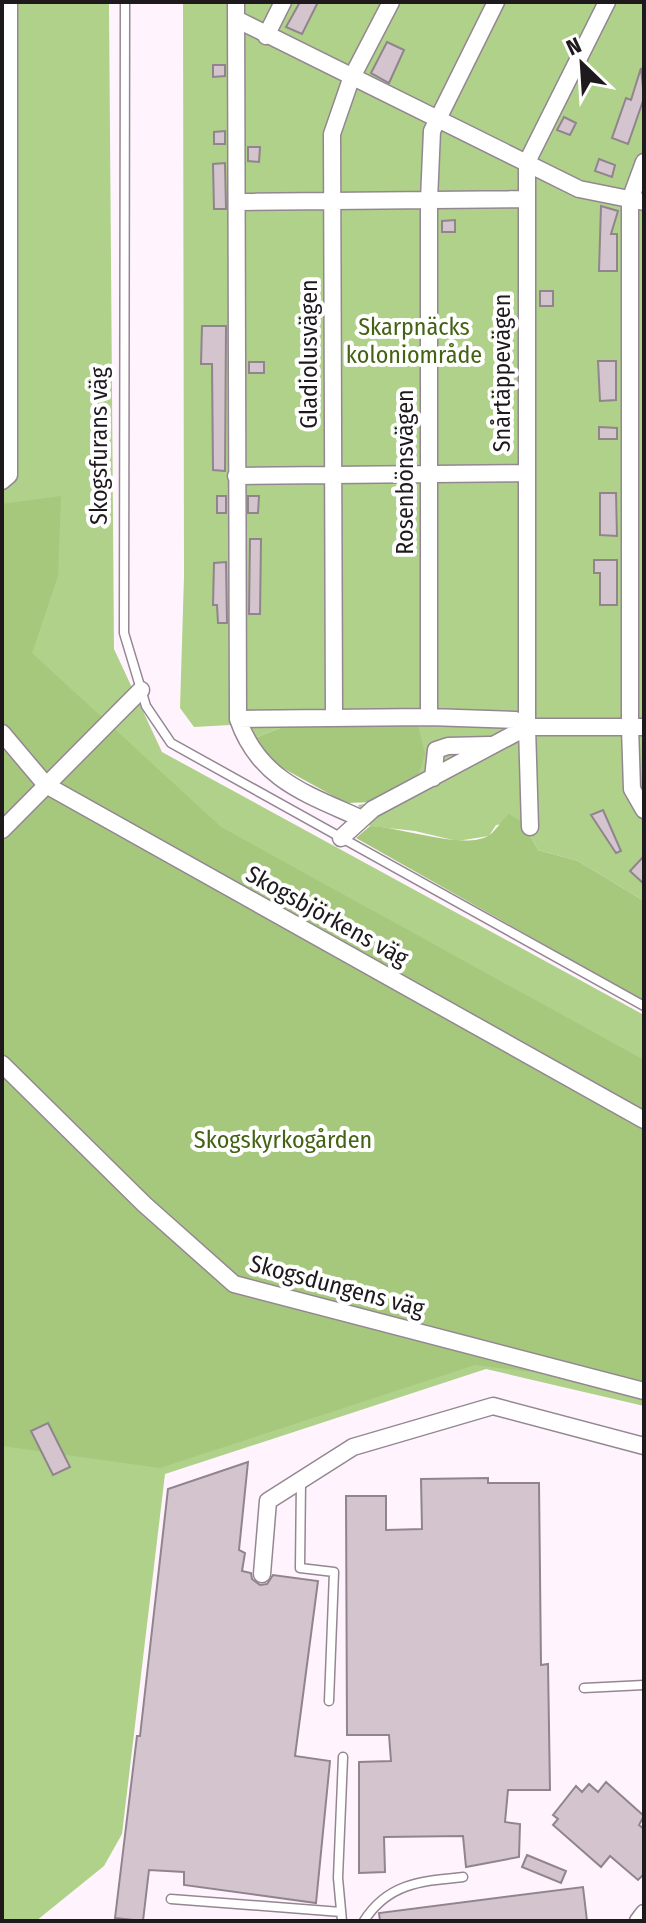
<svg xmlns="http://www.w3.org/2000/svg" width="646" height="1923" font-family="'Fira Sans Condensed',sans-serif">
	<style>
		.green { fill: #afd189 }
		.forest { fill: #a5c87d }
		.building { fill: #d3c4ce; stroke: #92848e; stroke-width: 2 }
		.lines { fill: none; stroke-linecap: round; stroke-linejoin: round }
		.lane-casing { stroke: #948792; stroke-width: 11 }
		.street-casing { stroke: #948792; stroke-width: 19 }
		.lane { stroke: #fff; stroke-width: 8 }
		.street { stroke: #fff; stroke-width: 16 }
		.labels { text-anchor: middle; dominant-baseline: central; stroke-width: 8; stroke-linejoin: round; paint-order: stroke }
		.park-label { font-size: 24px; fill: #446214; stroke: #fff }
		.street-label { font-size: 24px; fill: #1d191d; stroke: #fff }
	</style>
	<rect width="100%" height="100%" fill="#fff4fe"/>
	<path class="green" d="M2 2H109L114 649 162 752 644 1015V1406L486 1369 165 1474 122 1834 104 1866 36 1921H2Z
		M183 2H644V901L578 861 538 850 522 822 496 825 489 836 457 841 415 831 370 826 358 805 376 802 290 724 255 738 230 725 194 727 180 708 184 576Z"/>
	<path class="forest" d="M61 496 58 576 32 653 221 827 644 1060V1386L475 1365 160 1468 2 1446V504Z
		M290 724 418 725 425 754 418 776 376 802 346 803 277 765 255 738Z
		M509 814 522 822 538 850 578 861 644 901V1001L356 838 370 826C401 827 463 850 488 836 494 833 502 820 509 814Z"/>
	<path class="building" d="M300 2H318L302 34 286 27Z
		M387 42 404 50 389 83 371 73Z
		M213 65H225V76L213 77Z
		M641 68 644 98 628 144 612 138 626 98 631 100Z
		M564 117 576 123 570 135 557 130Z
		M225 131V144H214V132Z
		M248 147H260L259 162 248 161Z
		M599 159 615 165 612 177 595 171Z
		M225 163 226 209H214L213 164Z
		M601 206 618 211 611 234H617V271H599Z
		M455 220V232H442V221Z
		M540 291H553V306H540Z
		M202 326H226L225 471 213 470 212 364H201Z
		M598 361H616V400L600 401Z
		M249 362H264V373H249Z
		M599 427 617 428V439H599Z
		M600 493H616L617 536 600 535Z
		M217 496H226V513H217Z
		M248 496H259L258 513H248Z
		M250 539H261L260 614H249Z
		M594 560H617V605H600V573H594Z
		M226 562 227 623H218L217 605H213L214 563Z
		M603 810 621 851 616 853 591 815Z
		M644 856V884L630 871Z
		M48 1423 70 1467 53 1475 31 1431Z
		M248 1462 239 1550 245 1553 242 1571 251 1573 252 1579 260 1585 267 1584 273 1575 318 1581 295 1756 330 1761 316 1903 184 1885V1872L149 1870 143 1921 115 1918 137 1736H140L168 1489Z
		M488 1478V1483H539L541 1665 548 1664 550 1790H508L505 1822 520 1824 519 1857 466 1867 463 1836 384 1837 385 1872 359 1873V1762L391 1761 389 1735H347L346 1496H386V1530L422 1529 421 1479Z
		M606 1782 644 1816 639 1825 644 1829V1874L638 1880 610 1856 601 1867 553 1825 558 1819 553 1815 576 1786 582 1792 589 1784 598 1792Z
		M527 1855 566 1871 561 1883 522 1867Z
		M583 1887 587 1921H380L379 1913Z"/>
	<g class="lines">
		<defs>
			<path id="lane" d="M125 2 124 633 146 706 171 743 644 1006
				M301 1481 300 1568 334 1572 329 1701
				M584 1688 644 1685
				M171 1899 341 1912
				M342 1921 338 1878 343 1757
				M364 1921C388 1883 422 1881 463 1877"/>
			<path id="street" d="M236 2 238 719 429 717 515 720 527 727H644
				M236 19 579 189 644 202
				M266 36 283 2
				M644 162 630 200V727L632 789 644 810
				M238 202 526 199
				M236 476 526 473
				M2 481 9 475V2
				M429 717V200L432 131 496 2
				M334 718 332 134 351 79 391 2
				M238 719C259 780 307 794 362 819
				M527 727 530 827
				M2 733 46 785 644 1120
				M433 778 436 750 448 746 490 745
				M2 830 141 690
				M341 838 373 809 527 727V162L607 2
				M2 1064 144 1204 234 1284 644 1391
				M262 1574 268 1501 353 1447 493 1406 644 1446
				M638 1921 644 1913"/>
		</defs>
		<use href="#lane" class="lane-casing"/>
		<use href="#street" class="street-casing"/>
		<use href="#lane" class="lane"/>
		<use href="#street" class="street"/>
	</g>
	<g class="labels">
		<g class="park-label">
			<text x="414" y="327">Skarpnäcks<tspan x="414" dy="28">koloniområde</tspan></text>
			<text x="283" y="1140">Skogskyrkogården</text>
		</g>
		<g class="street-label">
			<text transform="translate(309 354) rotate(-90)">Gladiolusvägen</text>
			<text transform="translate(502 373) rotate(-90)">Snårtäppevägen</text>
			<text transform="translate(99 446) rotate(-90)">Skogsfurans väg</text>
			<text transform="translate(405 472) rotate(-90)">Rosenbönsvägen</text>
			<text transform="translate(327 916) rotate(29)">Skogsbjörkens väg</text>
			<text transform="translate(337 1286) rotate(15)">Skogsdungens väg</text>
		</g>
	</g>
	<rect width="646" height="1923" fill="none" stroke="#1d191d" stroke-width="8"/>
	<g transform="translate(582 64) rotate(335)" stroke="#ffffff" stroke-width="6" paint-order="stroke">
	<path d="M0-6L14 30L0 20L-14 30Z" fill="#1d191d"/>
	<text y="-12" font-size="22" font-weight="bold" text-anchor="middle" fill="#1d191d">N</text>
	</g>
</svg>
